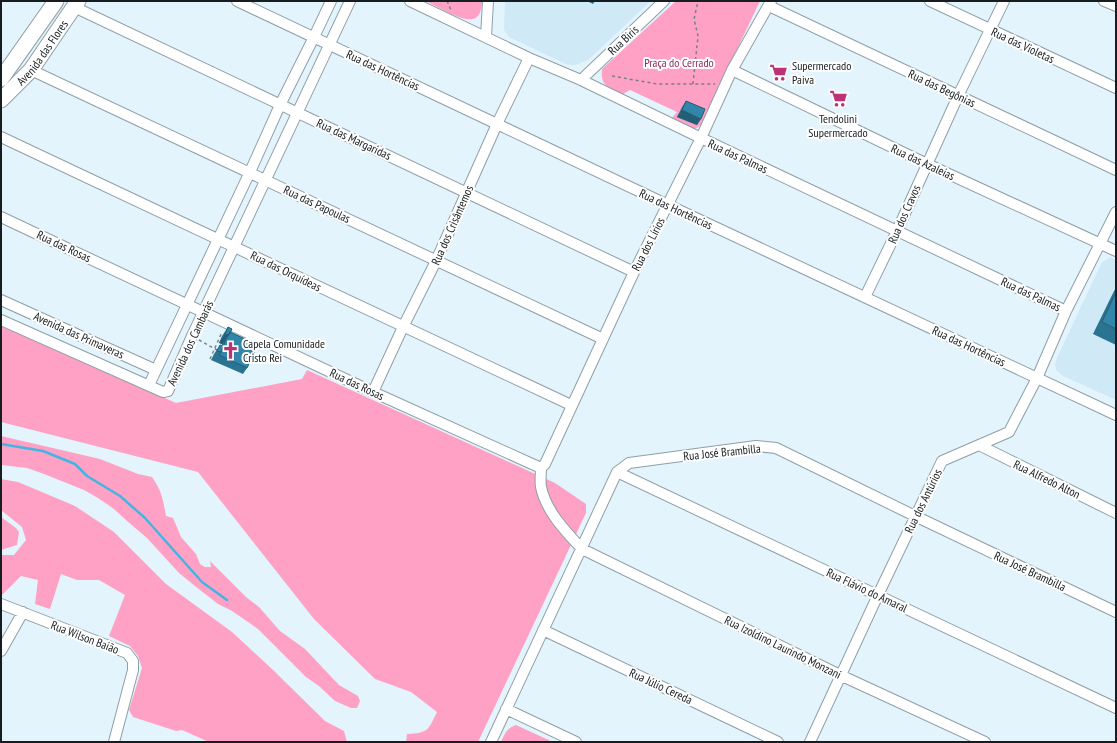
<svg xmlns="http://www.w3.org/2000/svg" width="1117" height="743" font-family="'PT Sans Narrow',sans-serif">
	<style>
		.built { fill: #d0e9f6 }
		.green { fill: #fea1c4 }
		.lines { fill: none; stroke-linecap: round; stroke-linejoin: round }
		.stream { stroke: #43b5e2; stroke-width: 2.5 }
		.street-casing { stroke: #8f9fa7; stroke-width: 12 }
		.secondary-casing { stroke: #8f9fa7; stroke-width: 17 }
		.path { stroke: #768287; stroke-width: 1.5; stroke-dasharray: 3 3; stroke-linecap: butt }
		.street { stroke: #fff; stroke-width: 10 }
		.secondary { stroke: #fff; stroke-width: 15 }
		.wall { fill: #2a7391 }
		.shaded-wall { fill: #225e76 }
		.building { fill: #3186a9; stroke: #225e76 }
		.labels { text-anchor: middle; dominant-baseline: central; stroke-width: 4; stroke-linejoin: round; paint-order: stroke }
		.street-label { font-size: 12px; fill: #161d20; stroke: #fefefe }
		.park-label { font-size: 12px; fill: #92265a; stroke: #fefefe }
		.poi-label { font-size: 12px; fill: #161d20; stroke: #fefefe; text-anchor: start }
	</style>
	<rect width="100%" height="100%" fill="#e3f4fd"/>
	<path class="built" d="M505 1H651L588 60 575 65H568L509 37 504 30Z
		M1110 257 1116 260V400L1063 376 1056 370 1055 365 1056 360 1102 262Z"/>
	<path class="green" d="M426 1H482C482 7 480 18 473 19 462 22 436 6 426 1Z
		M676 1H760L701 125 695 129 672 118 677 112 630 90 623 94C609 87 600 87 602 69Z
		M1 325 176 403 302 379 307 370 555 483 586 504V513L478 742H406L407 734C429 733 428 730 437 712L411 692 375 679 314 619 198 472 1 422Z
		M1 436 100 459 138 474 152 477C162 491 163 500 166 516L173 518 181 537 196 554 200 564 205 567H211L210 561 246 597 259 607 280 631 305 649 339 685 358 696 360 701 357 708H351L335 701 319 686 306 677 258 629 232 611 218 604 195 586 179 573 147 538 127 521 114 509 98 498 84 490 44 474 27 468 1 465Z
		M1 479 18 482 75 506 114 532 166 584 232 632 272 669 325 721 344 731 347 742H209L182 730 176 731 133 717 129 710 142 668 138 656 130 646 109 636 125 595 99 580H77L61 574 50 609 35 604 38 580 21 576 1 596V555H14L26 540 22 527 1 510Z
		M1 517 16 528 19 532 17 545 1 550Z
		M516 725 553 742H501C505 733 507 728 516 725Z"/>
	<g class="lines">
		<path class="stream" d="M1 444 43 451 75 464 87 476 120 496 145 518 202 582 227 600"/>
		<defs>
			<path id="street" d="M237 1 497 124 668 205 1116 415
				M410 1 529 58 581 80 701 138 1066 311
				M930 1 1116 88
				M1104 1 1116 6
				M769 6 1116 170
				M74 7 634 272
				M486 37 488 1
				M31 70 603 339
				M732 70 927 164 1116 251
				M581 80 664 1
				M1 137C191 226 381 317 571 405
				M1 217 373 392 541 468
				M865 297 897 231 958 96 1004 1
				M1 300 156 370
				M1 320 163 392 168 391 192 336 350 1
				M149 385 250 172 280 105 314 37 331 1
				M373 392 403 327 436 261 497 124 529 58
				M979 445 1116 513
				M541 468C541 473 540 481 541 487 546 511 565 531 582 549L840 675 985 742
				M541 468 545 464 634 272 701 138 732 70 771 1
				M617 472 1116 708
				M1 604 127 653 133 661V670L114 742
				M543 630 778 742
				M1 651 23 612
				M506 709 576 742
				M491 742 617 472 629 463 756 446 776 448 915 516 1116 612
				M810 742 878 595 942 461 1009 432 1037 378 1066 311 1116 212"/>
			<g id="secondary">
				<path d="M1 79 56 1"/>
				<path id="s1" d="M1 100 31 70 78 1"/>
			</g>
		</defs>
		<use href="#street" class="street-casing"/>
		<use href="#secondary" class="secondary-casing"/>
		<path class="path" d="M447 1 451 10
			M612 76 657 84H715
			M693 84 698 36 694 19 698 1
			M199 340 217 350
			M210 359 222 332"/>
		<use href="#street" class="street"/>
		<use href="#secondary" class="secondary"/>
	</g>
	<path class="wall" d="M587 1H595L593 4Z
		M686 101 697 125 677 117 682 107Z
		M1116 288V345L1093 334 1114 291Z
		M228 327 247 368 243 374 211 360 214 354 220 345 222 346V344L219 343 222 336Z"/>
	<path class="shaded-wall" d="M682 110 701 119 697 125 677 117Z
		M225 334 229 335 222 344 219 343Z"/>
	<path class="building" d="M686 101 705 109 701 119 682 110Z
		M1116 292V329L1102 322Z
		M228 327 232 329 229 335 225 334Z
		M230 332 258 345 247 368 219 355 221 352 226 339Z
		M220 345 224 346 221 352 217 351Z"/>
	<defs>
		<symbol id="supermarket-bare" viewBox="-9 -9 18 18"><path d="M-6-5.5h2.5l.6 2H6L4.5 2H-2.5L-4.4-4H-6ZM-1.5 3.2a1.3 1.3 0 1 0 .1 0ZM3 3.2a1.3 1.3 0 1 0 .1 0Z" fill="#ba3374" stroke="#fefefe" stroke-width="2.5" paint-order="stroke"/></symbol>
		<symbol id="church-bare" viewBox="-9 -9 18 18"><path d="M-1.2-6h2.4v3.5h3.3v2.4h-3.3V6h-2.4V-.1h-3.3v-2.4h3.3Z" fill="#ba3374" stroke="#fefefe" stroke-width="2.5" paint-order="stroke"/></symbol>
	</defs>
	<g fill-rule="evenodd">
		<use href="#supermarket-bare" x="766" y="60" width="25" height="25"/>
		<use href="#supermarket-bare" x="826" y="86" width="25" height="25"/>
		<use href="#church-bare" x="218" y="338" width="25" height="25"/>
	</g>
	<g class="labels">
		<g class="street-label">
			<text transform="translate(623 40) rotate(-43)">Rua Biris</text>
			<text transform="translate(1023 45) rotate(25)">Rua das Violetas</text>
			<text stroke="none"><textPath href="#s1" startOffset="63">Avenida das Flores</textPath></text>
			<text transform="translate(383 70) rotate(25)">Rua das Hortências</text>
			<text transform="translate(942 88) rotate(25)">Rua das Begônias</text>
			<text transform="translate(354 139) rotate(25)">Rua das Margaridas</text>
			<text transform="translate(738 156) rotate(25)">Rua das Palmas</text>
			<text transform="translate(923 162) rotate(25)">Rua das Azaleias</text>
			<text transform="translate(317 204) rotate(25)">Rua das Papoulas</text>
			<text transform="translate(676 209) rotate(25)">Rua das Hortências</text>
			<text transform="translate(904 214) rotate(-66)">Rua dos Cravos</text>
			<text transform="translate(452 225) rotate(-66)">Rua dos Crisântemos</text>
			<text transform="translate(648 244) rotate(-63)">Rua dos Lírios</text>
			<text transform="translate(64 246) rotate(25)">Rua das Rosas</text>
			<text transform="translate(286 271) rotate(26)">Rua das Orquídeas</text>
			<text transform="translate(1031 294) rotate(25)">Rua das Palmas</text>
			<text transform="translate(79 335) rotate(24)">Avenida das Primaveras</text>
			<text transform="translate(190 343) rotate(-65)">Avenida dos Cambarás</text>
			<text transform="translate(969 346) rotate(25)">Rua das Hortências</text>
			<text transform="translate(357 384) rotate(25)">Rua das Rosas</text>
			<text transform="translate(722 452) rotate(-6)">Rua José Brambilla</text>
			<text transform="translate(1047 479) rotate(26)">Rua Alfredo Alton</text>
			<text transform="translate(923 501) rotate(-64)">Rua dos Antúrios</text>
			<text transform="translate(1030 571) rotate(25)">Rua José Brambilla</text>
			<text transform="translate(867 590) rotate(25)">Rua Flávio do Amaral</text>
			<text transform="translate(85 637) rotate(21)">Rua Wilson Baião</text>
			<text transform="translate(783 647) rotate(26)">Rua Izoldino Laurindo Monzani</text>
			<text transform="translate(661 686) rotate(25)">Rua Júlio Cereda</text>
		</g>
		<g class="park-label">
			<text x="679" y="62">Praça do Cerrado</text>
		</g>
		<g class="poi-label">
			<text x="792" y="65">Supermercado<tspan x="792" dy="14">Paiva</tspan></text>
			<text x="838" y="118" text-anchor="middle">Tendolini<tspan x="838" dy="14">Supermercado</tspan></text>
			<text x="243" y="343">Capela Comunidade<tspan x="243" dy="14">Cristo Rei</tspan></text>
		</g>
	</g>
	<rect width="1117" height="743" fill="none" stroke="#161d20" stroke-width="4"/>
</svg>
